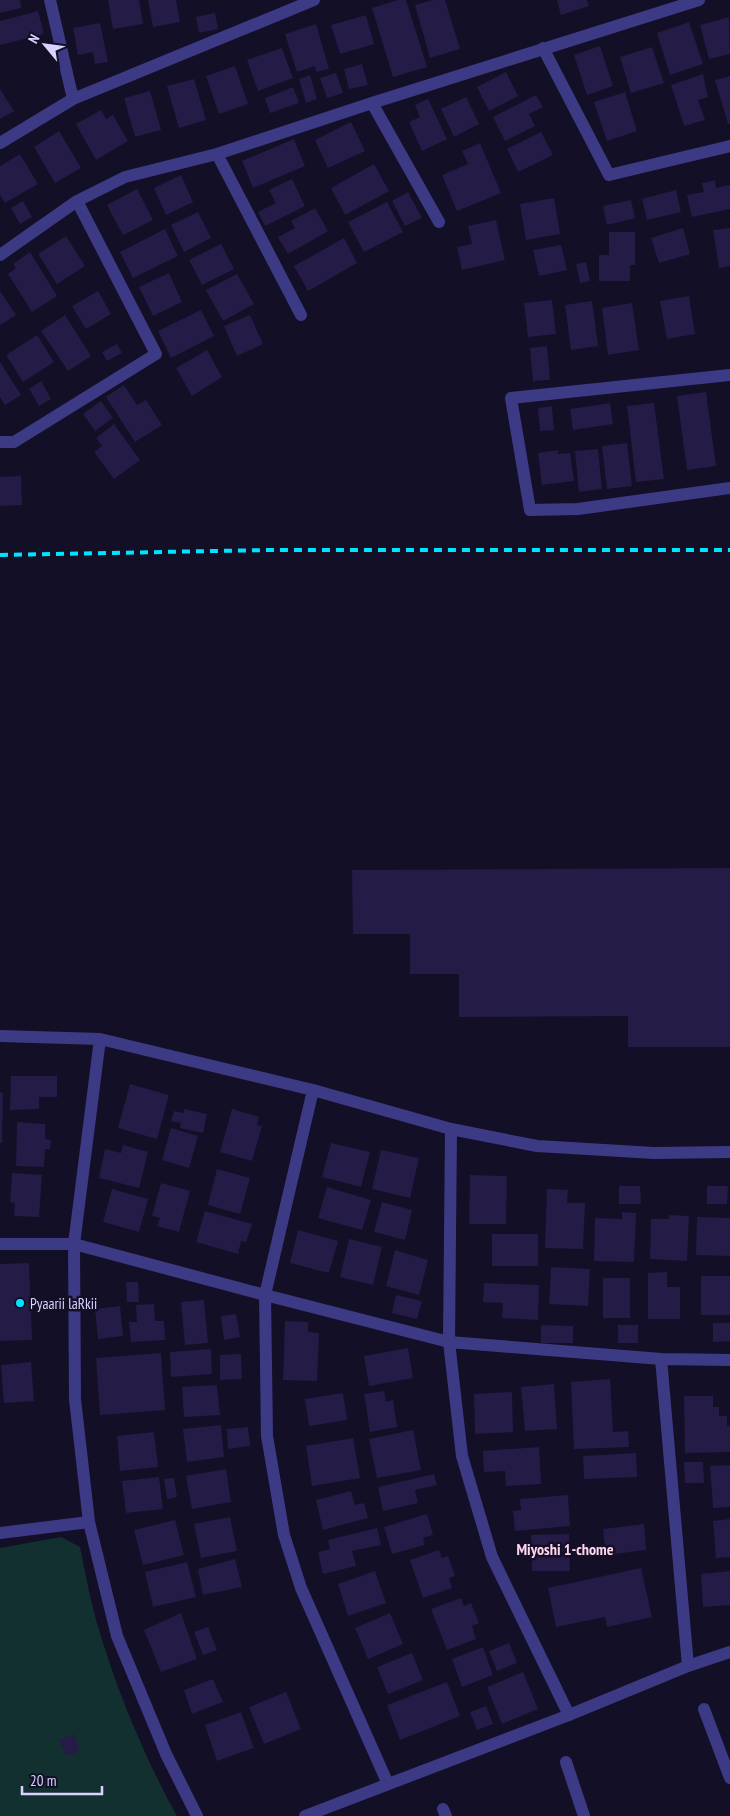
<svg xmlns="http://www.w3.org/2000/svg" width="730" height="1816" font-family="'PT Sans Narrow',sans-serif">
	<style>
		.green { fill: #12302f }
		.building { fill: #241b47 }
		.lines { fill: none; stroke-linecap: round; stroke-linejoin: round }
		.minor { stroke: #3d3a85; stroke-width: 12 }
		.rail { stroke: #00e5ff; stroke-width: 4; stroke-dasharray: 8 6; stroke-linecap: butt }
		.poi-dot { fill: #00e5ff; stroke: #130f26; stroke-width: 2 }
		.labels { text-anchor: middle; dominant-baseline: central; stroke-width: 5; stroke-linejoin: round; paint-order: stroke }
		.poi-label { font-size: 15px; fill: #d9d4ff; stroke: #130f26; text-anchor: start }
		.neighbourhood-label { font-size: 16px; font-weight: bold; fill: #ffd6f0; stroke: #130f26 }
	</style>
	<rect width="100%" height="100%" fill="#130f26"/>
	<path class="green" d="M61 1537 80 1547C86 1576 91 1605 100 1633 119 1696 145 1758 177 1816H0V1548Z"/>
	<path class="building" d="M0 0H20L21 8 0 13Z
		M108 0H139L143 24 113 29Z
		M148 0H176L180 22 153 27Z
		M398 0H406L427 67 393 77 372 8Z
		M433 0H445L460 49 430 58 415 5Z
		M557 0H587L589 6 561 15Z
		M38 11 44 34 0 45V21Z
		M215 13 218 29 199 33 196 17Z
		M366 15 374 44 340 54 331 25Z
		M729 17 730 54 709 59 700 25Z
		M689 22 703 64 670 75 657 33Z
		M100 23 108 62 95 64 93 52 78 55 73 28Z
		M316 24 329 69 316 72 315 66 297 72 285 34Z
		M600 46 613 86 587 95 574 55Z
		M652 47 664 83 631 93 620 57Z
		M282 48 293 78 258 91 247 60Z
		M362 64 368 85 349 89 344 69Z
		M235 66 248 104 219 114 206 76Z
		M506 72 518 96 489 111 477 87Z
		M336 73 343 93 327 98 320 78Z
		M703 74 708 97 698 100 705 120 684 126 671 85Z
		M310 75 317 99 306 103 299 79Z
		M730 76V124H728L715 80Z
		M194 79 206 120 179 128 167 86Z
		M293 87 299 103 270 113 265 98Z
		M0 89 14 111 0 119Z
		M150 91 161 130 135 137 124 98Z
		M625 92 637 131 607 141 594 102Z
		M536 95 543 107 529 114 535 126 505 141 493 117Z
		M466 97 479 124 454 137 441 109Z
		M428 99 447 139 422 151 409 122 420 117 415 105Z
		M101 110 106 119 113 115 128 141 96 160 76 124Z
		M351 122 365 151 328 168 315 140Z
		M59 131 81 168 55 183 34 147Z
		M541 132 553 155 518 172 507 149Z
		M294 139 305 166 253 188 242 161Z
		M480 143 501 193 457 211 442 175 468 164 462 151Z
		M20 154 38 184 5 203 0 195V166Z
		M374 164 389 191 345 215 331 188Z
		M181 175 193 202 166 215 154 188Z
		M292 179 305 206 265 226 258 212 276 203 269 190Z
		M715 180 716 188 730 185V209L692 217 687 195 704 192 702 183Z
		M137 189 153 220 123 235 107 205Z
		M676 190 681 212 647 220 642 199Z
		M408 192 422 218 405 226 392 201Z
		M554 198 560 234 526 240 520 204Z
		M631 200 635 218 607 225 603 206Z
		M23 201 32 217 20 224 11 208Z
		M387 202 403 232 364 252 348 222Z
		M315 208 328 231 288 254 278 237 295 228 291 221Z
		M198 212 211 238 184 252 171 225Z
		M496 220 505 260 462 270 457 247 472 244 468 226Z
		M683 228 690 254 659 263 651 238Z
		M730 228V266L719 268 713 230Z
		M165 229 178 256 133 278 120 252Z
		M609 232H635V265H630V281H599V255H609Z
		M66 236 85 266 57 284 38 254Z
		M344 238 357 263 308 291 294 266Z
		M221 244 234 269 202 285 189 260Z
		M561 245 567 270 539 276 533 250Z
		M30 252 57 296 32 312 8 274 16 268 13 264Z
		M586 262 590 281 580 283 576 264Z
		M169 273 182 302 153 316 139 287Z
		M237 274 254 304 223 321 206 290Z
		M0 291 16 315 0 325Z
		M98 291 111 314 86 329 72 306Z
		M689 296 695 334 667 339 660 301Z
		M552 300 556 334 528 337 524 303Z
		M592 301 598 346 571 350 565 305Z
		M632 303 639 350 608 355 602 308Z
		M201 310 214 336 171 358 158 331Z
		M65 315 91 356 68 371 41 331Z
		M250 315 263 344 237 356 224 326Z
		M37 335 54 362 23 382 6 355Z
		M117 344 122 353 107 361 102 352Z
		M547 346 550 380 533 381 530 348Z
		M207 350 222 377 192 396 176 368Z
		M0 362 21 395 5 405 0 397Z
		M41 381 51 399 39 406 29 389Z
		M124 385 137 405 146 400 162 425 135 442 106 397Z
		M706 392 716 466 687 470 677 396Z
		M101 401 113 418 95 431 83 414Z
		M610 403 613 424 573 430 570 409Z
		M654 403 664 479 636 482 627 406Z
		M552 406 554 430 540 431 538 408Z
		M114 424 140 460 114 479 94 452 102 446 96 438Z
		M627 443 632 486 607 489 602 446Z
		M598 449 602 489 579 492 575 451Z
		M558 450V454L570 453 574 481 542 485 538 453Z
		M21 476 22 505 0 506V477Z
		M730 868V1047H628V1016L459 1017V974H410V934H353L352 870Z
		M11 1076H57V1097H39V1109L10 1110Z
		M130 1084 169 1095 157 1139 118 1128Z
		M0 1092 3 1093 2 1143H0Z
		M184 1109 207 1114 203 1133 180 1128 181 1123 171 1121 174 1111 184 1113Z
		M232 1109 259 1117 257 1125 262 1126 252 1161 220 1152Z
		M17 1122 45 1124V1139L51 1140 50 1149H45L44 1167 16 1166Z
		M171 1128 198 1136 189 1168 162 1160Z
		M331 1143 370 1152 361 1187 322 1177Z
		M123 1145 148 1152 139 1188 99 1178 105 1149 121 1153Z
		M381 1150 419 1158 410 1198 372 1189Z
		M217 1169 250 1178 240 1214 208 1205Z
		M12 1173 42 1175 39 1217 14 1216 15 1203 10 1202Z
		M470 1175 507 1176 506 1224H469Z
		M161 1183 190 1191 179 1232 157 1226 160 1218 152 1216Z
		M619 1186H640L641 1204H619Z
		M707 1186H728L727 1204H707Z
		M327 1187 371 1200 362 1230 318 1218Z
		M112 1189 148 1199 139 1232 103 1222Z
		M547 1189 568 1190 567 1203H585L583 1249 545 1248Z
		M382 1202 412 1210 405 1240 374 1232Z
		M205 1211 252 1224 246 1242 241 1241 238 1254 196 1242Z
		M622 1212 636 1213 634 1262 594 1261 595 1218 622 1219Z
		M669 1215 689 1216 687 1261 650 1259 651 1219H669Z
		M697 1217 730 1218V1256L696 1255Z
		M298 1230 338 1241 329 1273 290 1263Z
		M492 1234H538V1266H492Z
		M349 1239 382 1247 373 1285 340 1277Z
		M395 1250 428 1260 419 1295 386 1286Z
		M29 1263 32 1340 0 1341V1264Z
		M551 1267 590 1269 588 1306 549 1304Z
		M667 1272V1287H680V1319H648V1273Z
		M701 1276H730V1315H701Z
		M603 1278H630V1318H603Z
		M126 1282H138L139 1302H127Z
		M484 1283 539 1285 538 1320 502 1318 503 1303 483 1302Z
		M396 1295 422 1301 417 1319 392 1313Z
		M204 1300 208 1343 185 1345 181 1302Z
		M154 1304 155 1321H164L165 1340 131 1342 129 1322H137L136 1305Z
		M120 1306 123 1336 98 1339 95 1309Z
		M236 1314 240 1337 224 1340 221 1316Z
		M285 1321 308 1322V1332L319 1333 317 1381 283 1380Z
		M713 1323H730V1341L713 1342Z
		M541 1325 573 1326V1343H541Z
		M618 1325H638V1343H618Z
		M408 1348 413 1378 369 1386 364 1356Z
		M211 1349 212 1374 171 1377 170 1352Z
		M161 1353 165 1410 100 1415 96 1358Z
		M241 1354 242 1379 220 1380V1355Z
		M31 1362 34 1401 4 1403 1 1365Z
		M610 1379 613 1432 628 1431 629 1447 574 1449 571 1382Z
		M554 1384 557 1429 525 1431 521 1387Z
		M217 1385 220 1415 184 1417 182 1387Z
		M384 1391 386 1402 393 1400 397 1427 370 1432 364 1394Z
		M512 1392 513 1432 475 1434 474 1394Z
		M343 1393 347 1420 309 1426 305 1399Z
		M684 1396H713V1407H719V1416H727V1426H730V1452L685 1453Z
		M221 1425 224 1457 187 1462 183 1429Z
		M248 1427 250 1446 228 1449 227 1429Z
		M413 1430 421 1470 377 1478 369 1439Z
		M154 1432 158 1467 120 1471 117 1436Z
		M353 1438 360 1478 312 1486 306 1446Z
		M539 1447 541 1484 506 1486 505 1471 484 1472 483 1451Z
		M636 1453 637 1477 584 1479 583 1456Z
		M684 1462H703L704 1483H685Z
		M730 1465V1507L713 1508 710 1466Z
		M226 1469 231 1502 192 1509 186 1476Z
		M434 1474 437 1485 415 1490 418 1503 383 1511 378 1487Z
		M159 1477 163 1509 126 1513 122 1481Z
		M174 1478 177 1497 167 1499 164 1479Z
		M351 1491 355 1505 364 1503 368 1518 323 1530 316 1500Z
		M568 1495 570 1526 515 1531 513 1511 521 1510 520 1499Z
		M427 1514 433 1535 423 1538 425 1545 392 1554 384 1527Z
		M230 1517 237 1551 201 1558 194 1524Z
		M730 1519V1557L716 1558 713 1521Z
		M175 1520 184 1555 143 1565 134 1530Z
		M644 1524 646 1550 606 1555 603 1529Z
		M377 1528 381 1545 352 1551 356 1566 323 1574 318 1552 330 1549 328 1540Z
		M569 1534 570 1571H532L531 1535Z
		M439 1550 442 1558 448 1556 455 1576 449 1578 452 1588 423 1598 410 1560Z
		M235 1559 242 1587 203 1595 198 1569Z
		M187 1562 196 1597 153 1607 145 1572Z
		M641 1568 652 1617 607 1627 605 1617 556 1627 548 1588Z
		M375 1571 386 1603 348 1616 338 1584Z
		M730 1571V1605L703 1607 701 1574Z
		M461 1598 464 1606 471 1603 479 1623 472 1626 476 1639 447 1650 431 1609Z
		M181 1613 197 1659 161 1672 144 1630Z
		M390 1613 403 1644 368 1659 355 1628Z
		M208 1627 217 1650 203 1655 194 1632Z
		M509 1643 517 1663 497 1671 489 1651Z
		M483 1647 493 1675 462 1687 452 1659Z
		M412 1653 423 1680 388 1694 377 1667Z
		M523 1672 538 1709 502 1724 487 1687Z
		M213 1679 223 1702 192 1714 184 1690Z
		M447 1682 460 1716 400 1740 387 1705Z
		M286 1692 301 1729 264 1744 249 1707Z
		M486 1706 493 1724 477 1730 470 1712Z
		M241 1712 254 1748 217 1761 205 1725Z
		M74 1734 80 1751 66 1756 59 1740Z"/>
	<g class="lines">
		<path class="minor" d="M50 0 73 99 314 0
			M543 48 609 175 730 146
			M372 103 439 222
			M0 143 73 99
			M217 154 301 315
			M0 255 77 201 125 177 217 154 372 103 699 0
			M730 375 511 398 530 510 578 509 730 488
			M0 442H14L156 354 77 201
			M0 1036 100 1039 313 1090 451 1129 537 1146 654 1153 730 1152
			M100 1039 74 1244 75 1399 89 1522 117 1636 166 1754 197 1816
			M313 1090 265 1295 267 1436 284 1535 301 1588 388 1784
			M451 1129 449 1342 462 1456 492 1557 569 1715
			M0 1244H74L265 1295 449 1342 661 1359 730 1360
			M661 1359 688 1666
			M0 1533 89 1522
			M704 1709 730 1778
			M566 1762 584 1816
			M443 1809 446 1816
			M305 1816 569 1715 688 1666 730 1652"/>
		<path class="rail" d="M0 555 268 550H730"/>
	</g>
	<circle class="poi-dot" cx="20" cy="1303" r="5"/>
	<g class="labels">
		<g class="poi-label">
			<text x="30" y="1303">Pyaarii laRkii</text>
		</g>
		<g class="neighbourhood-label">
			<text x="565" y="1549">Miyoshi 1-chome</text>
		</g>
	</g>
	<g transform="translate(45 45) rotate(299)" stroke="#130f26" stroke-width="4" paint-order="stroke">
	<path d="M0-4L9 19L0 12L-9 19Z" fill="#d9d4ff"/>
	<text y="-8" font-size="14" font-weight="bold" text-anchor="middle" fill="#d9d4ff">N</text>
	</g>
	<path d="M22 1786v8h80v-8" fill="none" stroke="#d9d4ff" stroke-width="2.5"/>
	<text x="30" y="1786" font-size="15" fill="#d9d4ff" stroke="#130f26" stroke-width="4" paint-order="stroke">20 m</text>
</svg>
